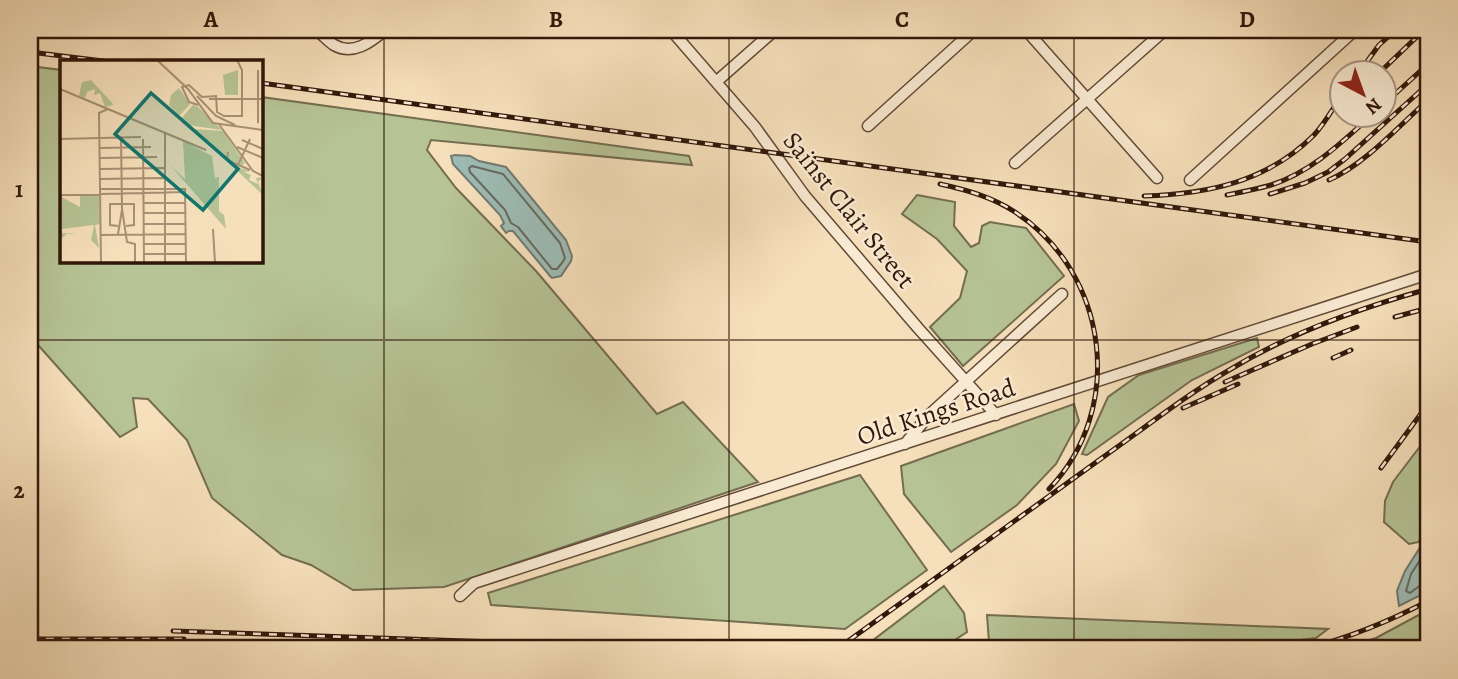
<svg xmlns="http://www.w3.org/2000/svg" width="1458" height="679" font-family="Alegreya,serif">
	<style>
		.green { fill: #b6c395; stroke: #746d50; stroke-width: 2 }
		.water { fill: #9dbcb5; stroke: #727a71; stroke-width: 2 }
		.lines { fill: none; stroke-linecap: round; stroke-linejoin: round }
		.shore { stroke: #676a60; stroke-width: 2 }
		.minor-casing { stroke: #624936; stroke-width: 13 }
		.minor { stroke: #f9ebd3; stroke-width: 10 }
		.rail-casing { stroke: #31170a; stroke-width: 5 }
		.rail { stroke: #f9ebd3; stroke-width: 2.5; stroke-dasharray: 8; stroke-linecap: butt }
		.grid { fill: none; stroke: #31170a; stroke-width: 2; stroke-opacity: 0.55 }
		.labels { text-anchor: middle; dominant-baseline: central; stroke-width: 5; stroke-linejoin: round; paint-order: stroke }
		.street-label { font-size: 26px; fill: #31170a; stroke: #f9ebd3 }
		.inset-road { fill: none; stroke: #a79074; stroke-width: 2 }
		.view { fill: #0f766e; fill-opacity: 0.15; stroke: #0f766e; stroke-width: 3.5 }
		.inset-edge { fill: none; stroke: #31170a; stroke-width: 3.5 }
		.neatline { fill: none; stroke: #31170a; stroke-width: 2.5 }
		.grid-label { font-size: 23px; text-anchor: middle; font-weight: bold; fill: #31170a }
	</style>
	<rect width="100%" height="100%" fill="#f6e0bb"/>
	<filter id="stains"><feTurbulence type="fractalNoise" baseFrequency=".00286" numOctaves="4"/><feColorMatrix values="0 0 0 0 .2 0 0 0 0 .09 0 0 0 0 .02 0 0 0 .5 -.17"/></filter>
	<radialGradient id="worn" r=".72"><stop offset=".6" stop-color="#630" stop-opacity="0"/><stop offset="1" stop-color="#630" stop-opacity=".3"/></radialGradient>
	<path class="green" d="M30 66 61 70V261H261V97L689 156 692 165 431 140 427 150 456 188 536 271 657 414 683 402 758 482 444 587 353 590 311 565 282 555 212 498 187 440 148 399 133 398 137 427 120 437 30 336Z
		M917 195 955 202 954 226 971 247 979 243 982 226 990 222 1026 228 1064 276 963 366 930 327 960 298 967 271 937 239 902 214Z
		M1257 338 1259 347 1192 380 1087 455 1082 454 1108 397 1139 375Z
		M1074 404 1079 421 1056 464 1017 505 951 552 904 494 901 466Z
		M1428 436V513L1419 542 1409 544 1384 522 1385 501 1393 482Z
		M860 475 927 570 845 629 491 605 488 593Z
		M944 586 964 613 967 632 947 645 872 641Z
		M1428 610V649H1340L1376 638Z
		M987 615 1328 629 1316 638 1231 649 989 642Z"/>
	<path class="water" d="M455 155 470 156 479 161 506 167 566 240 572 256 571 261 561 276 552 278 550 276 513 231H509L506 233 501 226 504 223 500 215 453 164 451 156Z
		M1428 535V588L1419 596 1399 606 1397 591 1405 571Z"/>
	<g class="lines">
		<path class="shore" d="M472 166 503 174 560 243 565 258 562 263 557 269H552L518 227 511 223 505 210 470 172 469 168Z
			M1428 548 1411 574 1406 591 1410 593 1422 584 1428 583"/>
		<defs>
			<path id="minor" d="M316 30C322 34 328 41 334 45 353 56 371 42 385 30
				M671 30 755 127 805 196 918 328 996 415
				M1026 30 1157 178
				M716 82 775 30
				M868 126 974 30
				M1015 163 1165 30
				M1190 180 1355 30
				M905 444 929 415 1062 294
				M460 596 474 583 1428 274"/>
		</defs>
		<use href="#minor" class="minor-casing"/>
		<use href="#minor" class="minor"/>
		<defs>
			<path id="rail" d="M30 52 103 61
				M1358 74 1379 45 1396 30
				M1378 74 1424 30
				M261 83 1428 242
				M1384 104 1428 64
				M1329 180C1364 165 1400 125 1428 100
				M940 184C967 190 992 197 1015 212 1109 273 1126 409 1049 489
				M1270 194 1305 183 1328 172 1345 159 1428 84
				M1227 195C1242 192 1257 189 1271 185 1311 172 1341 143 1371 116
				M1144 196C1208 194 1267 182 1314 135 1325 123 1333 108 1342 95
				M1395 317 1428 308
				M1333 358 1351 350
				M1225 382 1312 344 1357 327
				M1183 408 1238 384
				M1381 468 1428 404
				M173 631 700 649
				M30 639H184
				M853 648 879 649
				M837 649 1138 432C1168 410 1198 388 1231 369 1292 332 1360 308 1428 289
				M1305 649C1348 638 1388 622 1428 601"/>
		</defs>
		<use href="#rail" class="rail-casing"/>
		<use href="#rail" class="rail"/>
	</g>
	<path class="grid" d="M384 30V649M729 30V649M1074 30V649M30 340H1428"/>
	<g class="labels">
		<g class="street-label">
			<text transform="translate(849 210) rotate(51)">Sainst Clair Street</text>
			<text transform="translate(936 412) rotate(-18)">Old Kings Road</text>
		</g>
	</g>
	<g transform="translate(60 60)">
		<rect width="203" height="203" fill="#f6e0bb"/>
		<path d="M178 10V35H165L163 15ZM31 20 53 44V45L45 47 40 33 34 35 35 29 27 32 25 38 19 36 22 22ZM119 28 130 44 119 56 109 45 111 35ZM133 45 138 47 162 70 127 65 121 59ZM133 69 163 71 185 103 179 108 190 111 184 112 191 115 189 120 198 124 196 118 203 117 198 122 203 135ZM123 81 152 96 155 118 159 117V151L164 155 166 169 110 105 125 119ZM0 136 20 147V136H39L40 164 35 165 39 188 31 180 34 165 2 169V173L18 174H6L0 181Z" fill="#b6c395"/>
		<path class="inset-road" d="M97 0 128 29 153 63 203 70M198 10V63M0 29 146 90M137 36 156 56 175 65M149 39H203M138 45 129 42 122 27 129 25 142 37 156 36 157 52 164 56H182V10L177 0M158 63 193 111 203 116M61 77 62 149 67 182 75 184V203M0 79 81 77M83 79 84 203M182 80 203 89M177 87 203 98M40 88 91 87M168 92 167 100 190 110M40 98 97 97M178 105 190 79M40 109 104 108M40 119 104 118M40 129H125L126 203M40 134 126 132M0 135H40M83 143H126M83 153H126M83 164H126M58 166 50 165V144H74V165L66 166M153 169 155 203M58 174 62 150M41 175 126 174M83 184H126M84 194H126M41 203 39 53 48 49M105 203V73"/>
		<path class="view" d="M91 33 178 109 143 150 55 74Z"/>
		<rect width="203" height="203" class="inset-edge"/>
	</g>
	<rect width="1458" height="679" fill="none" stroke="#f6e0bb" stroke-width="77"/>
	<g transform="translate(1363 94) rotate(139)"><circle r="33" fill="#f9ebd3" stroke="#a99683" stroke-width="2"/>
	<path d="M0-5L12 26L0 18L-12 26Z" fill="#8f2418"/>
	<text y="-10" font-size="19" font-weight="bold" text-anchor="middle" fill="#31170a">N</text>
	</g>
	<rect x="38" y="38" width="1382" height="602" class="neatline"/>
	<g class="grid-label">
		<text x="211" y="27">A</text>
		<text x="556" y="27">B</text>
		<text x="902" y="27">C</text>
		<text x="1247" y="27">D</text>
		<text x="19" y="197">1</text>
		<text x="19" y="498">2</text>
	</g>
	<rect width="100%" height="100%" filter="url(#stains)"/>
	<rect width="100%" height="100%" fill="url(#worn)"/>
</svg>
